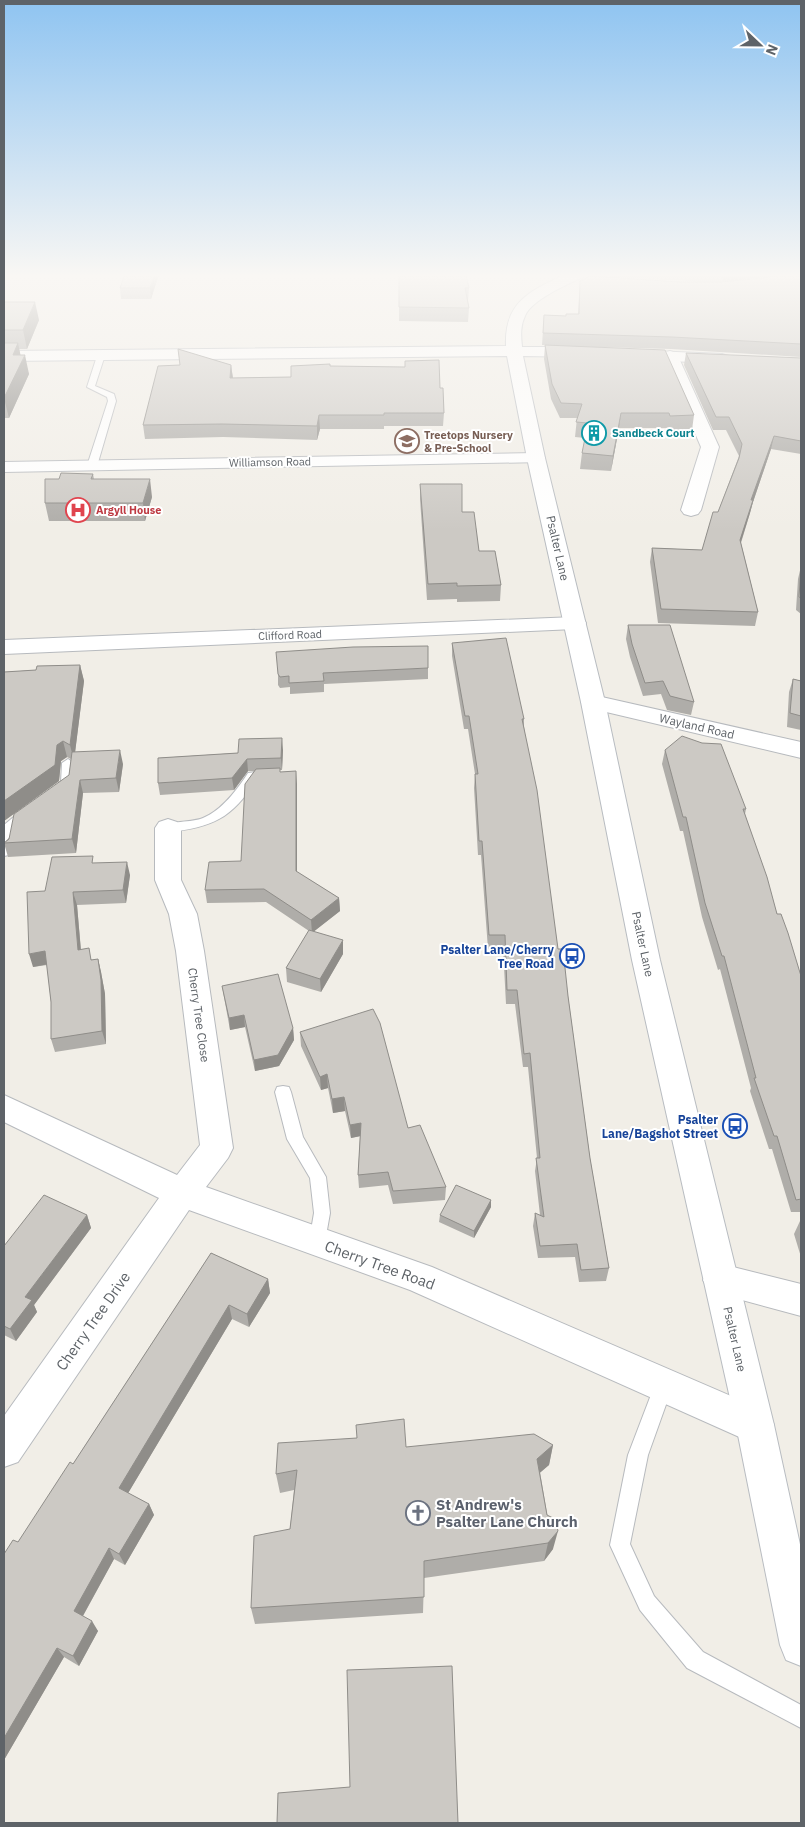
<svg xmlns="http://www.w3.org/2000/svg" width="805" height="1827" font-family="'IBM Plex Sans',sans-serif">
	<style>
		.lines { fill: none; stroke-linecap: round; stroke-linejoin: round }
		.lane-casing { stroke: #b7babe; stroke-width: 2 }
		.street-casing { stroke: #b7babe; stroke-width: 2 }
		.secondary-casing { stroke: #b8bcc1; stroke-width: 2 }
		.lane { fill: #fff; fill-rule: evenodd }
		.street { fill: #fff; fill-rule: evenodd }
		.secondary { fill: #fff; fill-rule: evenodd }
		.wall { fill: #afada9; fill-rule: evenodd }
		.shaded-wall { fill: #8f8d89 }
		.building { fill: #ccc9c4; stroke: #8f8d89 }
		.labels { text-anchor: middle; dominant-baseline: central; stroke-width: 4; stroke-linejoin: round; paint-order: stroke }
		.far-culture-label { font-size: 11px; font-weight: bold; fill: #0d838f; stroke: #fff; text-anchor: start }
		.far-education-label { font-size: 11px; font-weight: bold; fill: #785e54; stroke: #fff; text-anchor: start }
		.far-street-label { font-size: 11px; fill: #5e6368; stroke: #fff }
		.far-health-label { font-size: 11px; font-weight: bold; fill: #be3a42; stroke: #fff; text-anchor: start }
		.street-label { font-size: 12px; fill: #5e6368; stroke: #fff }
		.transit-label { font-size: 12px; font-weight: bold; fill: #164399; stroke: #fff; text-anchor: end }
		.near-street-label { font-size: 15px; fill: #5e6368; stroke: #fff }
		.near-worship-label { font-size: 15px; font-weight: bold; fill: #5b616d; stroke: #fff; text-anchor: start }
	</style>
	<rect width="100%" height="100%" fill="#f1eee7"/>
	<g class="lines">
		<defs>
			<path id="lane" d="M98 353 105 355 95 386 114 394 116 401 97 466 92 469 87 466 108 401 107 397 87 387Z
				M68 759 74 763 73 784 64 792H56L54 789 61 782 62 763Z
				M256 772 262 776 260 779 256 780C233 818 211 828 168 832L162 828C167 820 193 823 203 818 222 810 237 790 248 773Z
				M26 809 32 813 16 827 11 852 9 855 4 856V825L22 810Z
				M283 1086 289 1087 291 1092 303 1137 326 1177 330 1213 324 1247 318 1250 312 1247 309 1242 314 1213 310 1178 287 1139 275 1092 277 1087Z
				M664 1376 671 1379 673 1385 648 1455 630 1544 654 1596 703 1652 801 1705V1728L687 1668 640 1610 610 1545 628 1455 657 1379Z"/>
			<path id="street" d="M670 351 676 353 678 356 719 447 701 510 698 514 691 516 684 514 681 510 701 447 662 356 664 353Z
				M536 453 542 454 545 458 542 462 4 472V462Z
				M575 617 583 618 586 623 583 628 575 629 4 654V640Z
				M593 695 801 742V758L585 707 581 702 585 697Z
				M168 819 177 822 181 828V880L197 914 204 951 233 1148 228 1158 206 1187 432 1267 768 1412 774 1425 768 1438 755 1444 410 1290 189 1210 18 1462 4 1467V1416L159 1198 4 1122V1095L177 1175 200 1145 176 951 169 914 155 880V828L159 822Z
				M721 1264 801 1284V1316L709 1291 703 1280 709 1269Z"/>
			<path id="secondary" d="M566 274H585L583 277C568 284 531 300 525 316 520 326 521 336 522 347H582L588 349 590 352 588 355 582 357 523 356 545 458 605 702 660 960 774 1425 801 1549V1666L786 1660 780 1645 736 1425 632 960 581 702 527 458 507 356 4 361V351L506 346C504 302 530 291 566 274Z
				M630 350 722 354 728 356 730 359 728 362 722 364 624 358 622 355 624 352Z"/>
		</defs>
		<use href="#lane" class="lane-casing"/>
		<use href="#street" class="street-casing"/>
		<use href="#secondary" class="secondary-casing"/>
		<use href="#lane" class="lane"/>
		<use href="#street" class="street"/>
		<use href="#secondary" class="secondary"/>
	</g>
	<path class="wall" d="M125 274H159L151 299H121L120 288Z
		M399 274 469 288 468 301 469 308 468 322 399 321Z
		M610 274H801V357L671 349 600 347 694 415 692 430 668 431 667 428H619L611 471 580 469 582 453 585 438 575 437 577 418H560L551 399 544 359 545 345H542L544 315 566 316 578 314 580 281 710 282 610 277ZM780 275 763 278 735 281Z
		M4 302 39 320 27 349H19L20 355 29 374 9 418H4Z
		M686 353 801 358V454L771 449 753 502 750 513 741 543 758 612 755 626 658 623 650 562 652 548 702 550 718 512 739 456 726 430H713L684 365Z
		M231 365 233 378 291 377 330 366 440 388 444 413 443 426H384V429H320L317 440 223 437 145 439 143 425Z
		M93 474 94 479 152 497 145 521H49L45 503 59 479Z
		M420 484 462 512 479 551 501 585 500 601 457 602V599L427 600 420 499Z
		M801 566V614L796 610 798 579Z
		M628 625 694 702 691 715 667 710 661 694 643 696 630 657 626 639Z
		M452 643 524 719V727L558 949 568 996 590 1158 609 1268 606 1281 579 1282 575 1257 538 1258 533 1226 535 1213 540 1215 535 1171 537 1158 528 1067H523L515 1004H506L503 948 488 949 481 855H478L474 788 475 774 468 729H464L452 656Z
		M80 665 84 681 75 752 123 764 119 792 83 793 76 853 8 857 4 843 69 775 71 759 67 757 61 761 59 781 4 821V672L36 670Z
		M428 668V679L324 684V692L290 694V687L280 688 278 685V674Z
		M793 679 801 681V730L787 727 789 692Z
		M283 750 282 770H280V772L297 784V872L339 898 340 911 314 931 343 954 321 992 287 982 286 968 309 931 266 902 207 903 205 890 241 861 254 771H248L234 790 160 795 158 783V758Z
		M665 750 746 809 745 814 777 914 801 976V1212H791L772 1149H769L750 1091 751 1088 720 969 718 970 702 917 683 831H680L662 764Z
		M95 863 130 875 126 903 77 905 81 950 92 960 98 959 101 972 105 994 106 1044 55 1052 51 1039V1002L47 965 33 967 45 891Z
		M222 986 293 1028 294 1040 279 1066 255 1071 245 1027 230 1030Z
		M300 1032 408 1128 446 1187 445 1200 393 1204 388 1185 359 1188 358 1175 360 1136 351 1138 345 1111 333 1113 328 1088 321 1090 301 1046Z
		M491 1200V1207L474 1238 439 1222 440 1215Z
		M87 1215 91 1228 34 1305 37 1312 16 1341 4 1335V1246Z
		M800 1221H801V1257L794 1234Z
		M211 1253 268 1279 270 1293 249 1327 232 1319 128 1493 149 1504 154 1515 125 1565 114 1559 83 1616 98 1631 79 1666 64 1657 4 1760 18 1542 73 1464Z
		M553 1445 549 1465 540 1472 553 1549 544 1561 424 1578 423 1613 255 1624 251 1608 290 1529 294 1490 280 1493 276 1474 406 1447Z"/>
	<path class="shaded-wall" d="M155 274H159L151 299 150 288Z
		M723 274H786L722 282Z
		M35 302 39 320 27 349 23 330Z
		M18 343 22 362 25 355 29 374 9 418 4 398 13 355Z
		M231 365 233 379 230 378Z
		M621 413 619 428 611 471 613 456Z
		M319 415 320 429 317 440V426Z
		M774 436 771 449 753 502 750 513 737 554 740 540 751 500Z
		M150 479 152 497 145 521 143 503Z
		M80 665 84 681 74 761 70 745Z
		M282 738 283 750 282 770 281 758Z
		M63 741 67 757 61 761 59 781 4 821V801L57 745Z
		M120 750 123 764 119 792 116 778Z
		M247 759 248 771 234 790 232 778Z
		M296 771 297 784V884L296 871Z
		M80 780 83 793 76 853 72 839Z
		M127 862 130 875 126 903 123 890Z
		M73 892 77 905 82 964 78 950Z
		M339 898 340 911 312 933 311 920Z
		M343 940V954L321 992 320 979Z
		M45 951 49 964 33 967 29 954Z
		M98 959 101 972 105 994 106 1044 102 1031Z
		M244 1015 245 1027 230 1030 229 1018Z
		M293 1028 294 1040 279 1066 255 1071 254 1060Z
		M327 1074 328 1088 321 1090 320 1077Z
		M344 1097 345 1111 333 1113 332 1099Z
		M361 1123V1136L351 1138 350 1125Z
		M491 1200V1207L474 1238V1231Z
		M87 1215 91 1228 34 1305 37 1312 16 1341 10 1329 25 1297Z
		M268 1279 270 1293 249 1327 247 1314Z
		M229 1305 232 1319 124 1500 119 1488Z
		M553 1445 549 1465 534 1478 537 1459Z
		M149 1504 154 1515 125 1565 119 1554Z
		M558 1531 553 1549 544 1561 548 1543Z
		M109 1548 114 1559 80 1621 74 1611Z
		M92 1621 98 1631 79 1666 73 1656Z
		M57 1648 64 1657 4 1760V1738Z"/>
	<path class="building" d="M125 274H155L150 288H120Z
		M399 274H466L469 288H465L469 308 399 307Z
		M784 274H801V344L672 337 543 333 544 315 566 316V314H579L580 281 590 276 680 282H721L763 278Z
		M4 302H35L23 330H4Z
		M4 343H18L13 355H25L4 398Z
		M545 345 665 350 694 415 670 416 669 413H621L613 456 582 453 588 423 576 422 582 404 561 403 552 384Z
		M178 349 231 365 230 378 291 377V366L330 364V366L405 367V361L439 360 440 388H443L444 413H384V415H319L317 426 222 424 143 425 158 366 180 365Z
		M686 353 801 358V441L774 436 751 500H753L740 540 758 612 661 609 652 548 702 550 713 512H718L739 458 742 444 729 417H716Z
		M61 473 93 474 91 479H150L143 503H45V479H59Z
		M420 484H462V512H474L479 551H495L501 585 457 586V583L428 584Z
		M801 567V598L799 597Z
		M628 625H670L694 702 670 696 663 681 645 683 632 644Z
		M506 638 524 719H522L537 790 558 949H563L568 996 590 1158 609 1268 581 1270 577 1244 540 1246 535 1213 544 1217 536 1158H540L530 1053 524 1054 517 990H507L505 935H489L482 841H479L475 774H478L469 716H465L452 643Z
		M428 646V668L323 673 324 681 289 683V676L280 677 278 674 276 652 353 647Z
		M80 665 70 745 63 741 57 745 55 765 4 801V672L36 670 37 666Z
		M793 679 801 681V716L790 713Z
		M682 736 702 743 721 744 746 809H743L767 877 777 914H781L788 933 801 976V1199L796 1200 777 1136H774L754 1078H756L724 956H722L705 903 686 817H683L665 750Z
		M282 738 281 758 247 759 232 778 158 783V758L238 753 239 739Z
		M120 750 116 778 80 780 72 839 4 843 9 839 14 814 69 775 72 752Z
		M280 768V772L296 771V871L339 898 311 920 264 889 205 890 209 862 241 861 245 784 256 769Z
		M93 856 92 863 127 862 123 890 73 892 78 950 89 948 91 960 98 959 101 980 102 1031 51 1039V1002L45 951 29 954 27 892 45 891 52 857Z
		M309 930 343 940 320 979 286 968Z
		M278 974 293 1028 278 1055 254 1060 244 1015 229 1018 222 986Z
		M373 1009 380 1023 408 1128 420 1125 446 1187 393 1191 388 1172 358 1175 361 1123 350 1125 344 1097 332 1099 327 1074 320 1077 300 1032Z
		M456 1185 491 1200 474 1231 440 1215Z
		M44 1195 87 1215 25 1297 32 1300 10 1329 4 1326V1246Z
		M211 1253 268 1279 247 1314 229 1305 119 1488 149 1504 119 1554 109 1548 74 1611 92 1621 73 1656 57 1648 4 1738V1554L13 1540 18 1542 70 1462 73 1464Z
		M404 1419 406 1447 534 1434 553 1445 537 1459 547 1515 555 1519 558 1531 548 1543 424 1561V1597L251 1608 254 1536 290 1529 297 1470 276 1474 278 1443 357 1438 356 1425Z
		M452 1666 458 1823H277L278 1793 350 1787 347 1670Z"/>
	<linearGradient id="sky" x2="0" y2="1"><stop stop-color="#8fc4f1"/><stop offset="0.52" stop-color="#f9f7f4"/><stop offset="1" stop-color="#f9f7f4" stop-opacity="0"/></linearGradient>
	<rect width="805" height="530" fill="url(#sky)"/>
	<defs>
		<symbol id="building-ring" viewBox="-11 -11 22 22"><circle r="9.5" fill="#fff" stroke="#0f9aa8" stroke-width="1.5"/><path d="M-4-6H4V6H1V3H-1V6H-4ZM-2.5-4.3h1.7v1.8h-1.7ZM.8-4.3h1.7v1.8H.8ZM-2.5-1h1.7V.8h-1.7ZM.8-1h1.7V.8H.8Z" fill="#0f9aa8"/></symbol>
		<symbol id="school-ring" viewBox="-11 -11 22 22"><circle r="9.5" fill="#fff" stroke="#8d6e63" stroke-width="1.5"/><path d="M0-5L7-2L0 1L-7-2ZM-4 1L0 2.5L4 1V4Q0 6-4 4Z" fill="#8d6e63"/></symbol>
		<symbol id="hospital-ring" viewBox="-11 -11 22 22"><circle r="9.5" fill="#fff" stroke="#e0444e" stroke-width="1.5"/><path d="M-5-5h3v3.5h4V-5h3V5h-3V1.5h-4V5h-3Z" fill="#e0444e"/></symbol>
		<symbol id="bus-ring" viewBox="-11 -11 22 22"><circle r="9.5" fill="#fff" stroke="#1a4fb4" stroke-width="1.5"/><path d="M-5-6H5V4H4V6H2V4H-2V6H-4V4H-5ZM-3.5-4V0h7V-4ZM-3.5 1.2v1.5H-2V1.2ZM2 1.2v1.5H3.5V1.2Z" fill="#1a4fb4"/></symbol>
		<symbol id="church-ring" viewBox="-11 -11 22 22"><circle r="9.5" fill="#fff" stroke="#6b7280" stroke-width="1.5"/><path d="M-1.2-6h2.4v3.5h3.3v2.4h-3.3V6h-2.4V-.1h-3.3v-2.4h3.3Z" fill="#6b7280"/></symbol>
	</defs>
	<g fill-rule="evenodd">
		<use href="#building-ring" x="580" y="419" width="28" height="28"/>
		<use href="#school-ring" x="393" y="427" width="28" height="28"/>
		<use href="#hospital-ring" x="64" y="496" width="28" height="28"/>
		<use href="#bus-ring" x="558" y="942" width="28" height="28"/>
		<use href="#bus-ring" x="721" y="1112" width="28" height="28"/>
		<use href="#church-ring" x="404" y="1499" width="28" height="28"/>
	</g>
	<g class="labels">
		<g class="far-culture-label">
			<text x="612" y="433">Sandbeck Court</text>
		</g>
		<g class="far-education-label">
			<text x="424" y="435">Treetops Nursery<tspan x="424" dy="13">&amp; Pre-School</tspan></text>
		</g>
		<g class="far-street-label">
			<text transform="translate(270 462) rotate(-1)">Williamson Road</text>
			<text transform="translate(290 635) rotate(-2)">Clifford Road</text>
		</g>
		<g class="far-health-label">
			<text x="96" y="510">Argyll House</text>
		</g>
		<g class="street-label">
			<text transform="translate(558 548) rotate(77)">Psalter Lane</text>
			<text transform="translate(697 726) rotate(13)">Wayland Road</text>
			<text transform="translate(643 944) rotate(78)">Psalter Lane</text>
			<text transform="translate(199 1015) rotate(82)">Cherry Tree Close</text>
			<text transform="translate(735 1339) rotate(77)">Psalter Lane</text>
		</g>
		<g class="transit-label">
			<text x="554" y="949">Psalter Lane/Cherry<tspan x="554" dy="14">Tree Road</tspan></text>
			<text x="718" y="1119">Psalter<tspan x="718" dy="14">Lane/Bagshot Street</tspan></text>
		</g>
		<g class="near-street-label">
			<text transform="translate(380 1265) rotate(20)">Cherry Tree Road</text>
			<text transform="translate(93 1321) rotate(-55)">Cherry Tree Drive</text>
		</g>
		<g class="near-worship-label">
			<text x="436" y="1504">St Andrew's<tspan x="436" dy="17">Psalter Lane Church</tspan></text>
		</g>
	</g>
	<rect width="805" height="1827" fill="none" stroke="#5e6368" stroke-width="10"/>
	<g transform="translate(760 45) rotate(112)" stroke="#ffffff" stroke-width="4" paint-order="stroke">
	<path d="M0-4L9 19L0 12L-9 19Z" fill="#5e6368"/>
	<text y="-8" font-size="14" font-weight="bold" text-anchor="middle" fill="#5e6368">N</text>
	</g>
</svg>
